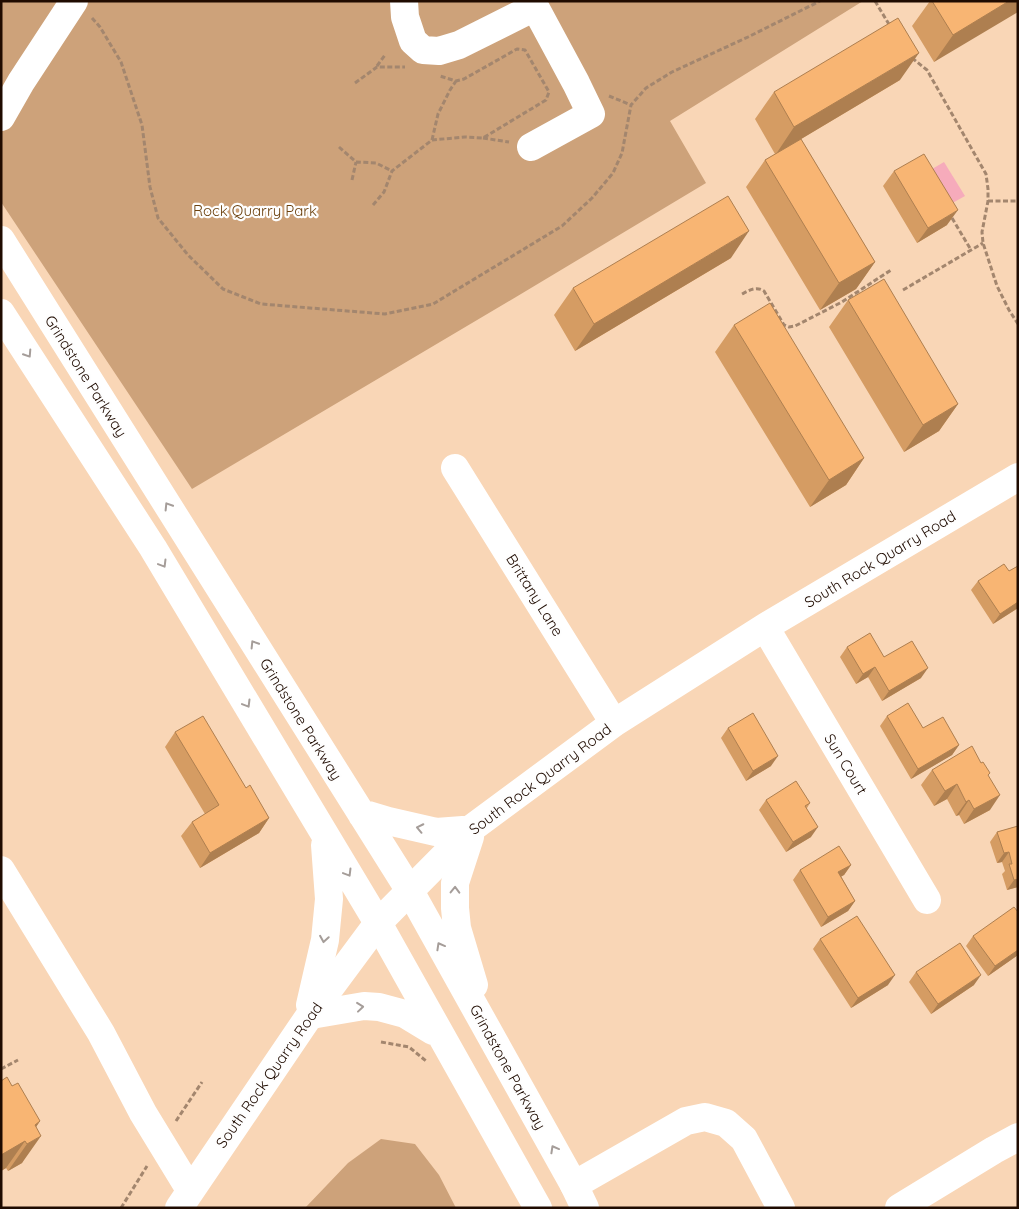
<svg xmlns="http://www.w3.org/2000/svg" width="1019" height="1209" font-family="Quicksand,sans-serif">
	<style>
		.green { fill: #cda27a }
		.water { fill: #f6abbb }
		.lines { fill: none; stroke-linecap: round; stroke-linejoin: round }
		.path { stroke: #a3866e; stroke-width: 3; stroke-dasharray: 5 2.5; stroke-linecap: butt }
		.minor { stroke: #fff; stroke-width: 28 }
		.major { stroke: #fff; stroke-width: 28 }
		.wall { fill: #d59c63 }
		.shaded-wall { fill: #ae7f50 }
		.building { fill: #f8b573; stroke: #ae7f50 }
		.oneway { stroke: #a59d99 }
		.labels { text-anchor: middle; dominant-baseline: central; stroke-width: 4.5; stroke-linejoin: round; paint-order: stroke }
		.park-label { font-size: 15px; fill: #6c410e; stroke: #fefefe }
		.street-label { font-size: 15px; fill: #1f0b00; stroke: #fefefe }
	</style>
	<rect width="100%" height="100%" fill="#f9d6b6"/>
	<path class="green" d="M1 1H863L670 121 706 183 516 297 192 489 1 202Z
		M381 1139 415 1144 439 1175 456 1208H305L348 1163Z"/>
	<path class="water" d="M944 162 965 196 947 206 927 172Z"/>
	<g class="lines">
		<path class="path" d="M875 1 890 26
			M92 18 100 27 121 62 142 125 150 187 158 218 188 255 223 289 261 304 385 314 433 304 562 226 592 198 613 173 622 153 631 105 646 88 672 72 748 37 820 1
			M912 58 927 70 986 174 988 189V201L982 232 983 243 997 286 1009 310 1018 324
			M377 66 385 55
			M355 83 377 67H405
			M609 96 631 105
			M483 138 509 142
			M432 140 438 114 450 90 456 81
			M339 147 356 162 376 163 392 171
			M352 180 356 162
			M988 201H1018
			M373 205 384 192 392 171 432 140 465 137 483 138 546 100 549 92 525 50 517 49 464 79 456 81 440 76
			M952 218 971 250
			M903 290 983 243
			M742 294C750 290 756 286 764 291L784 325 789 327 795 326 842 302 891 270
			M381 1042 409 1047 426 1061
			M1 1069 18 1060
			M176 1121 202 1082
			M121 1208 147 1166"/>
		<path class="minor" d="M404 1 405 17 413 41 423 50 439 51 459 45 535 7 576 83 591 114 531 147
			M1 117 21 82 74 1
			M455 468 614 723
			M765 627 927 900
			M1 870 101 1033 143 1113 190 1190
			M574 1185 686 1121 705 1117 726 1123 744 1139 781 1208
			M179 1208 312 1012 378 923 472 828 614 723 765 627 1018 477
			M899 1208 994 1150 1018 1137"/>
		<path class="major" d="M1 240 410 891 574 1185 585 1208
			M1 313 153 548 378 923 538 1208
			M362 815H368L388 821 436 832 463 830 468 831 470 837 455 883V908L457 928 474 985
			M328 840 325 845 329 899 325 940 310 1005 312 1012 317 1014 364 1006 379 1007 405 1014 433 1031H438"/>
	</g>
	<path class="wall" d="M930 1H1018L934 62 912 26Z
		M900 80 801 139 875 262 856 289 820 310 746 187 765 160 775 154 755 119 774 92Z
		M894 171 947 225 917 243 883 186Z
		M731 258 575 351 554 315 573 288Z
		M848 300 958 404 939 431 904 452 829 327Z
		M734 325 864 458 846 485 810 507 715 352Z
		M1018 566V608L993 624 971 590 978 581 1009 571Z
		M847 647 884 657 921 678 882 701 868 677 856 684 840 657Z
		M887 716 923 728 959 745 952 755 911 779 880 726Z
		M728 728 771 766 746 781 721 738Z
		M175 732 246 788 269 818 259 833 200 868 181 836 192 822 205 814 165 747Z
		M981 763 988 776 990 810 964 824 959 815 956 816 947 799 934 806 921 785 932 770Z
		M766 800 810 803 807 808 811 837 786 852 759 810Z
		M1018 826V887L1007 890 1002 874 1005 871 1002 862 997 863 990 842 997 832Z
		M851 865 844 875 841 876 855 901 848 911 821 927 793 880 800 870Z
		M1018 912V955L988 976 966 946 973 936Z
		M820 939 888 985 851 1008 813 949Z
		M916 972 974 985 931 1014 909 982Z
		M1 1081 12 1086 40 1121 36 1127 22 1163 8 1171 6 1168 1 1171Z"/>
	<path class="shaded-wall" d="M1009 1H1018V12L934 62 953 35Z
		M919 53 900 80 776 154 794 127Z
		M958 210 947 225 917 243 928 228Z
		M749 231 731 258 575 351 594 324Z
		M875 262 856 289 820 310 839 283Z
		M958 404 939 431 904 452 923 425Z
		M864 458 846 485 810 507 829 480Z
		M1018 602V608L993 624 1000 614Z
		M875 667 868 677 856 684 863 674Z
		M928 668 921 678 882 701 889 691Z
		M959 745 952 755 911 779 918 769Z
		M778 756 771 766 746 781 753 771Z
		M957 784 947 799 934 806 945 791Z
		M1000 795 990 810 964 824 974 809Z
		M969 800 959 815 956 816 966 802Z
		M269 818 259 833 200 868 210 853Z
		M818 827 811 837 786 852 793 842Z
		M1009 852 1002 862 997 863 1004 853Z
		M851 865 844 875 832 882 838 872Z
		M1018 879V887L1007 890 1014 880Z
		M855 901 848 911 821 927 828 917Z
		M1018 950V955L988 976 995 966Z
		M895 975 888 985 851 1008 858 998Z
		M981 975 974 985 931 1014 938 1004Z
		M40 1121 26 1142 25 1141 6 1168 1 1171V1155L35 1125Z
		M41 1136 22 1163 8 1171 27 1144Z"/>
	<path class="building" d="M932 1H1009L953 35Z
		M898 18 919 53 794 127 774 92Z
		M801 139 875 262 839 283 765 160Z
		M924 154 958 210 928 228 894 171Z
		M728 196 749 231 594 324 573 288Z
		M884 279 958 404 923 425 848 300Z
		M770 303 864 458 829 480 734 325Z
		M1004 564 1009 571 1018 566V602L1000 614 978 581Z
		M870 633 884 657 912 641 928 668 889 691 875 667 863 674 847 647Z
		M908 703 923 728 943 717 959 745 918 769 887 716Z
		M753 713 778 756 753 771 728 728Z
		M203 716 246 788 250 785 269 818 210 853 192 822 219 805 175 732Z
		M972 746 981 763 983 762 990 773 988 775 1000 795 974 809 969 800 966 802 957 784 945 791 932 770Z
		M796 781 810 803 805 806 818 827 793 842 766 800Z
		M1018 826V879L1014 880 1009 864H1012L1009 852 1004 853 997 832Z
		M839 846 851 865 838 872 855 901 828 917 800 870Z
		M1014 907 1018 912V950L995 966 973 936Z
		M857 916 895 975 858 998 820 939Z
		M960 943 981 975 938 1004 916 972Z
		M7 1077 12 1086 18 1083 40 1121 35 1125 41 1136 27 1144 25 1141 1 1155V1081Z"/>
	<defs><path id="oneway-chevron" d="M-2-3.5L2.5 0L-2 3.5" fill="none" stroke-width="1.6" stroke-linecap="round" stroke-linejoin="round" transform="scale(1.25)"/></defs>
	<g class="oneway">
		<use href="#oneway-chevron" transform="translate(28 354) rotate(57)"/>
		<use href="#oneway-chevron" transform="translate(168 506) rotate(-122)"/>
		<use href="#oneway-chevron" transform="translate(163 564) rotate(59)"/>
		<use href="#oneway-chevron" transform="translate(254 644) rotate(-122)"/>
		<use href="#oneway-chevron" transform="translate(247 704) rotate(59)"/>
		<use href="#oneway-chevron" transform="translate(420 828) rotate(-168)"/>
		<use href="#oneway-chevron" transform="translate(348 873) rotate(59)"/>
		<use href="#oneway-chevron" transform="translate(455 890) rotate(-89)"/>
		<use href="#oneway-chevron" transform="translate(324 939) rotate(99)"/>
		<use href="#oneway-chevron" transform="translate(440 946) rotate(-119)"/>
		<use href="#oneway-chevron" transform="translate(360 1007) rotate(-6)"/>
		<use href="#oneway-chevron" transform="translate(554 1149) rotate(-119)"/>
	</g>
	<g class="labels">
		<g class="park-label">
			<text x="255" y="210">Rock Quarry Park</text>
		</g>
		<g class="street-label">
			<text transform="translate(86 376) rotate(58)">Grindstone Parkway</text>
			<text transform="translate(880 559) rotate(-31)">South Rock Quarry Road</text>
			<text transform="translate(535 595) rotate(58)">Brittany Lane</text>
			<text transform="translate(301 719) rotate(58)">Grindstone Parkway</text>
			<text transform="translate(846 764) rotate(59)">Sun Court</text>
			<text transform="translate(540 779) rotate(-37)">South Rock Quarry Road</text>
			<text transform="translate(508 1067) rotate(61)">Grindstone Parkway</text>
			<text transform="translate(269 1075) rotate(-55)">South Rock Quarry Road</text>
		</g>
	</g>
	<rect width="1019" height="1209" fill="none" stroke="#1f0b00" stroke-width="5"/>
</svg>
